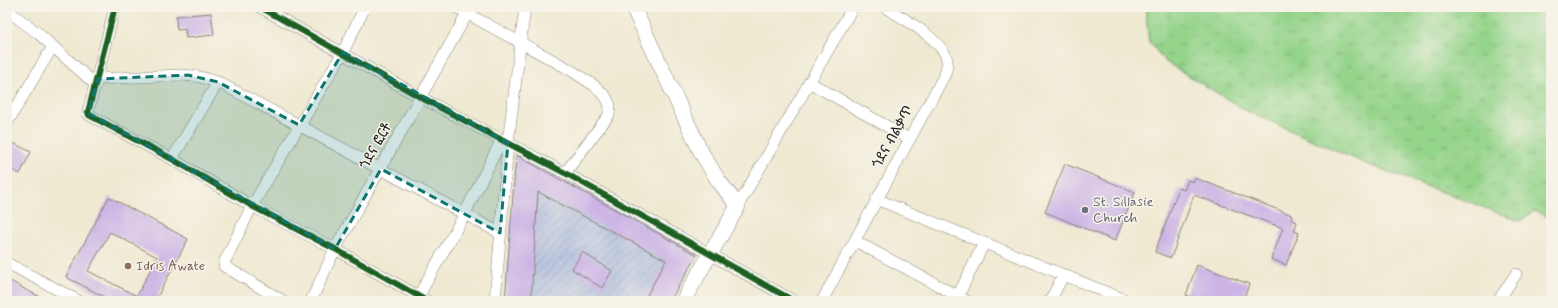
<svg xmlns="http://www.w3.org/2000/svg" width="1558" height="308" font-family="Mynerve,'Noto Sans Ethiopic',sans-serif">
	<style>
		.industrial { fill: url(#industrial-furrows) }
		.grass { fill: url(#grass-tufts); stroke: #587854 }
		.building { fill: #cbb3e5; fill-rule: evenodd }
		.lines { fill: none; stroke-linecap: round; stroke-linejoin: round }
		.street-casing { stroke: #868276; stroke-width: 12 }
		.secondary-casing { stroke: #868276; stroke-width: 16 }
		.street { stroke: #fff; stroke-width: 11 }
		.secondary { stroke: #fff; stroke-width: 15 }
		.cycleway-casing { stroke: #f7f3e8; stroke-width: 8 }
		.cycleway { stroke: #1b5e20; stroke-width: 6 }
		.marked { fill: #0f766e; fill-opacity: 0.2; stroke: #0f766e; stroke-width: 3; stroke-dasharray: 8 5; stroke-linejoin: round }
		.worship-dot { fill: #6b7280; stroke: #f7f3e8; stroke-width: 1.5 }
		.education-dot { fill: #8d6e63; stroke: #f7f3e8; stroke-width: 1.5 }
		.labels { text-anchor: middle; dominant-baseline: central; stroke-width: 3; stroke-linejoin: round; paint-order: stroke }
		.street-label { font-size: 14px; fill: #1c1c1c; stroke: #f7f3e8 }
		.worship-label { font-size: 14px; fill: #5b616d; stroke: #f7f3e8; text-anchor: start }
		.education-label { font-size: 14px; fill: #785e54; stroke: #f7f3e8; text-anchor: start }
	</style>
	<defs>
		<pattern id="industrial-furrows" width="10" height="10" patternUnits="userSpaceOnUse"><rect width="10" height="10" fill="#bac4de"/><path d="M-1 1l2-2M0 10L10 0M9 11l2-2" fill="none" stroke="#9fa8be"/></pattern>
		<pattern id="grass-tufts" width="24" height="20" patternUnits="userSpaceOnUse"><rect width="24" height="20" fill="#95d48b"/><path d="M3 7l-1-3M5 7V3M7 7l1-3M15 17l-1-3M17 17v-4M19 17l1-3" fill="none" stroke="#80b577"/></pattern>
	</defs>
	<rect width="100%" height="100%" fill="#f7f3e8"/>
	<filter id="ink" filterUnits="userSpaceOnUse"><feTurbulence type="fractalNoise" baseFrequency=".025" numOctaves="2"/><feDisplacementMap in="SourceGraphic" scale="8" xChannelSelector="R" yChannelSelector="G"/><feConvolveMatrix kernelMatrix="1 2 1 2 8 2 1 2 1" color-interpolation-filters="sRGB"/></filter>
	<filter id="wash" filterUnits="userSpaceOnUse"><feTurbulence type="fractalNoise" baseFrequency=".012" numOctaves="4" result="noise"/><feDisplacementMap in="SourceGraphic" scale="16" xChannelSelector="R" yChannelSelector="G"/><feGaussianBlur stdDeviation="0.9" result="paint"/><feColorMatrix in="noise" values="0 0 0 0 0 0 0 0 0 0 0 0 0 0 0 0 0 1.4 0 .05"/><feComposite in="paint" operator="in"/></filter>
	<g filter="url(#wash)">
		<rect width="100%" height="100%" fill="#efe9d1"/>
		<path class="industrial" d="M516 153 699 252 672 301H505Z"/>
		<path class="grass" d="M1145 7H1551V218L1534 211 1520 221 1364 163 1247 111 1166 62 1149 42Z"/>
		<g id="blocks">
			<path class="building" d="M211 13 214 35 186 38 185 29 177 30 176 16Z
				M7 140 31 152 20 174 7 167Z
				M516 155 697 255 670 301H644L666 260 538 192 531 301H505Z
				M1065 164 1135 192 1115 241 1045 212Z
				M1195 178 1292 215 1291 219 1297 222 1294 231 1299 233 1286 265 1271 259 1283 228 1194 195 1171 258 1155 252 1179 188 1184 190 1188 180 1193 182Z
				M109 197 188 239 155 301H112L66 277ZM110 232 157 257 137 296 88 271Z
				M582 252 612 271 602 288 572 269Z
				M1197 265 1249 284 1243 301H1202L1186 295Z
				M7 279 28 291 49 301H7Z"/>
		</g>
	</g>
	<g filter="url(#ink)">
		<use href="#blocks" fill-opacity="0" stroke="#868276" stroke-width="1"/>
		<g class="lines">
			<defs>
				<path id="street" d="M115 7 88 112 89 115 172 159 252 206 335 249 427 301
					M260 7 420 97 565 173 794 301
					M455 7 569 69 595 86 606 97 610 105 609 115 565 173
					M7 10 39 34 96 85
					M98 79 179 75 196 76 218 82 500 233
					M809 82 909 139
					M7 123 53 46
					M172 159 218 82
					M876 199 1128 301
					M738 206 853 7
					M855 241 967 301
					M7 263 79 301
					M958 296 984 243
					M418 297 464 215 502 139
					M283 301 224 266V263L252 206 343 52 365 7
					M311 301 335 249 471 7
					M495 301 508 143 525 7
					M822 301 945 74C946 70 948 65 947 61 946 42 900 16 884 7
					M1050 301 1063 276
					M1498 301 1516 274"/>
				<path id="secondary" d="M633 7 701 152 718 180 738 206 683 301"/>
			</defs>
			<use href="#street" class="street-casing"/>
			<use href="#secondary" class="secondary-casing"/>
			<use href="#street" class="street"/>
			<use href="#secondary" class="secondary"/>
			<defs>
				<path id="cycleway" d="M115 7 88 112 89 115 172 159 252 206 335 249 427 301
					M260 7 420 97 565 173 794 301"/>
			</defs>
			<use href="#cycleway" class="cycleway-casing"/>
			<use href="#cycleway" class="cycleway"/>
		</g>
	</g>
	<path class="marked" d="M343 52 508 143 500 233 381 169 335 249 88 113 98 79 188 75 218 82 299 125Z"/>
	<circle class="worship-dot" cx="1085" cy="210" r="4"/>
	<circle class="education-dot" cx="128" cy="266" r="4"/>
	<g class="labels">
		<g class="street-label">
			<text transform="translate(893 137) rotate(-61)">ጎደና ብልቃጥ</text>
			<text transform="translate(376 146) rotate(-61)">ጎደና ፎርቶ</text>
		</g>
		<g class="worship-label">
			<text x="1093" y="202">St. Sillasie<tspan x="1093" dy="16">Church</tspan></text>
		</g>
		<g class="education-label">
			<text x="136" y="266">Idris Awate</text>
		</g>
	</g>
	<rect width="1558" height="308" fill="none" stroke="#f7f3e8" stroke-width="24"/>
</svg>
